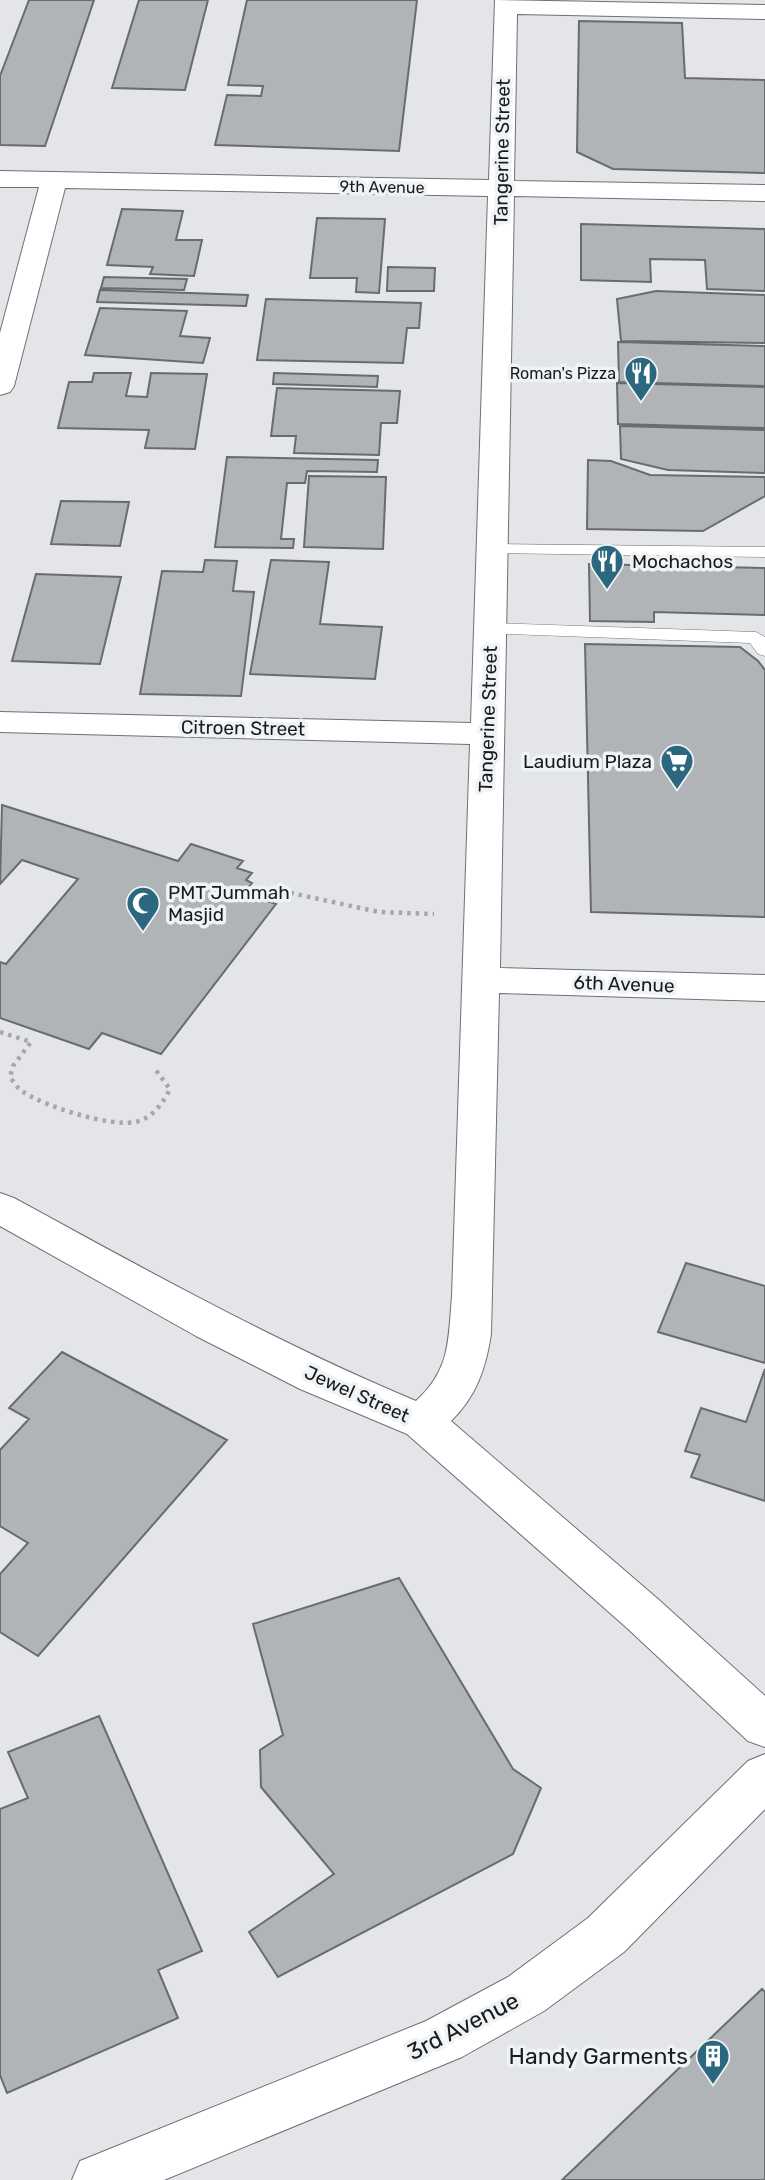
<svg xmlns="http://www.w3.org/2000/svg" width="765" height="2180" font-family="Rubik,sans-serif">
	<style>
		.building { fill: #b1b4b6; stroke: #696b6e; stroke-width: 2 }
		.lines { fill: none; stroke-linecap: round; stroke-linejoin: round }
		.lane-casing { stroke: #6e7173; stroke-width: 1 }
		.street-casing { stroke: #6e7173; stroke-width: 2 }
		.path { stroke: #a5a7a9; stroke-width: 4.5; stroke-dasharray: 3.5 5; stroke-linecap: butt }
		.lane { fill: #fff; fill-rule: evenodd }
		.street { fill: #fff; fill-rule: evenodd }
		.labels { text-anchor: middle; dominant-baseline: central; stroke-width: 7; stroke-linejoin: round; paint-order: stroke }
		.far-street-label { font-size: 16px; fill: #1a1b1c; stroke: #f0f3f5 }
		.far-poi-label { font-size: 16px; fill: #1a1b1c; stroke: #f0f3f5; text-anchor: end }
		.street-label { font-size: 19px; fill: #1a1b1c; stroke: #f0f3f5 }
		.poi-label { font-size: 19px; fill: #1a1b1c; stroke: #f0f3f5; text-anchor: start }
		.near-street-label { font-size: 23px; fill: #1a1b1c; stroke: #f0f3f5 }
		.near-poi-label { font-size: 23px; fill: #1a1b1c; stroke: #f0f3f5; text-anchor: end }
	</style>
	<rect width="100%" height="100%" fill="#e3e5e8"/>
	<path class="building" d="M29 0H94L45 146 0 145V76Z
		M139 0H208L185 90 112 88Z
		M247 0H417L399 151 215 145 227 95 261 96 263 86 228 85Z
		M579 21 682 23 685 78 765 80V173L613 169 577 152Z
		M122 209 183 211 176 240H202L194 276 150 274 153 267 107 265Z
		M317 218 385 219 379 293 356 292 357 278H310Z
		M581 224 765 229V291L707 289 705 260 650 259 651 282 581 280Z
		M388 267 435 268 434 291H387Z
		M104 277 187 279 184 290 101 288Z
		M100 290 248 295 246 306 97 302Z
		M656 291 765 295V343L621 341 617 299Z
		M266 299 421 303 419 328H407L403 363 257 360Z
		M100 308 187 311 180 336 210 338 203 363 85 355Z
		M618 342 765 346V386L619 382Z
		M94 373H131L126 396 147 397 151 373 207 374 195 449 145 448 149 430 58 428 69 382H92Z
		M274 373 378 376 377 387 273 384Z
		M617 383 765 387V428L618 424Z
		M277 388 400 391 397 423H381L379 455 294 453 296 436H271Z
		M620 426 765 430V473L668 470 621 459Z
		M227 457 378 460 377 472 307 471 305 483H287L281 539H294L293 548 215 547Z
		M588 460 611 461 650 475 765 477V496L703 531 587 529Z
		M309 476 386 477 383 549 304 547Z
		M61 501 129 502 120 546 51 544Z
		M205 560 237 561 233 591 254 592 241 696 140 694 162 571 203 572Z
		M271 560 329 562 320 624 382 627 375 679 250 674Z
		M589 564 765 568V615L654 612V622L590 621Z
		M36 574 121 577 100 664 12 661Z
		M585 644 740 647 758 661 765 670V917L591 912Z
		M2 805 178 861 191 844 243 861 237 868 252 873 246 880 252 883 244 893 276 904 161 1054 102 1033 89 1049 0 1018V962L6 964 78 879 22 860 0 884Z
		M686 1263 765 1286V1363L658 1332Z
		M62 1352 227 1440 38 1656 0 1632V1574L28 1543 0 1526V1450L29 1419 9 1408Z
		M765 1369V1501L691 1477 700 1455 685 1451 701 1408 746 1422Z
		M399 1578 513 1769 541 1788 513 1854 278 1977 249 1932 334 1874 261 1787 260 1750 283 1735 253 1624Z
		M99 1716 202 1951 158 1970 178 2018 7 2093 0 2075V1809L28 1798 8 1752Z
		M762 1989 765 1992V2180H562Z"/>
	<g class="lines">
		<defs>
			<path id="lane" d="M494 544 765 547V557L488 553 485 549 488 545Z
				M490 623 756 632 765 637V656L758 654 750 643 483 633 481 629 483 625Z"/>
			<path id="street" d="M495 0 765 5V19L517 14 514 181 765 185V201L514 196 500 968 765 975V1001L499 993 491 1334C486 1368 476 1397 451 1421L659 1600 765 1696V1747L748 1741 627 1628 407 1434 300 1389 196 1336 0 1226V1193L14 1198C146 1270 277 1343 416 1401 451 1369 448 1340 452 1296L470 744 0 732V712L471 723 488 196 65 188 14 386 10 392 0 395V333L39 187H0V171L489 180Z
				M765 1754V1809L624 1952 544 2011 462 2057 164 2180H72L80 2161 426 2021 508 1977 588 1918 748 1761Z"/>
		</defs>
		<use href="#lane" class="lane-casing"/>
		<use href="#street" class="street-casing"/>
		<path class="path" d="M282 891 379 912 434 914
			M0 1032 31 1042 13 1066 10 1077C14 1083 18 1089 25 1093 47 1107 110 1127 135 1122 152 1119 163 1103 170 1089L155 1069"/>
		<use href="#lane" class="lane"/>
		<use href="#street" class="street"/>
	</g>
	<defs>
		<symbol id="restaurant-pin" viewBox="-11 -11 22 30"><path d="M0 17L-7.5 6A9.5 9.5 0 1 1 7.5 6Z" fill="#2b687f" stroke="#f0f3f5"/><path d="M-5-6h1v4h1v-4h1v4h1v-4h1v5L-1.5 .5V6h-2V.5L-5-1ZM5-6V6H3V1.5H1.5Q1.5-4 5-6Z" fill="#fff"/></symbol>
		<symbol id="supermarket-pin" viewBox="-11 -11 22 30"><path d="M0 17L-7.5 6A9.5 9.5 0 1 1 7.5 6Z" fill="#2b687f" stroke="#f0f3f5"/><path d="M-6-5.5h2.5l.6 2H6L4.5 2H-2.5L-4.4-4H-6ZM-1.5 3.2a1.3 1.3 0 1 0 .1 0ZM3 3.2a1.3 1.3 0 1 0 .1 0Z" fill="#fff"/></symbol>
		<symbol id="mosque-pin" viewBox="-11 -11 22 30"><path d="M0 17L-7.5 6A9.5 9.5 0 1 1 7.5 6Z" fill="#2b687f" stroke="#f0f3f5"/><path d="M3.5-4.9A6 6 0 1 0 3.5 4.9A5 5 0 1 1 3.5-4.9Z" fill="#fff"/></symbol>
		<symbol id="building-pin" viewBox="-11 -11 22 30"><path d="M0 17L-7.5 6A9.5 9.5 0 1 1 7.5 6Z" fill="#2b687f" stroke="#f0f3f5"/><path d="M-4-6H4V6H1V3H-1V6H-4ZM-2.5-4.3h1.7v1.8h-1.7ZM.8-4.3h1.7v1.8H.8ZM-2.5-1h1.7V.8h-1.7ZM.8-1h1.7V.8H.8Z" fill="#fff"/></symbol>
	</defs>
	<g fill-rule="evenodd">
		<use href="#restaurant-pin" x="622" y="354" width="38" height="52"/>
		<use href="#restaurant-pin" x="588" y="542" width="38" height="52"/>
		<use href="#supermarket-pin" x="658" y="742" width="38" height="52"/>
		<use href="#mosque-pin" x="124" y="884" width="38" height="52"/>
		<use href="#building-pin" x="694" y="2037" width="38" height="52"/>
	</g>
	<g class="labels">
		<g class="far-street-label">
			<text transform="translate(382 187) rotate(1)">9th Avenue</text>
		</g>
		<g class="far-poi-label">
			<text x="616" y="373">Roman's Pizza</text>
		</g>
		<g class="street-label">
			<text transform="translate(502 152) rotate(-89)">Tangerine Street</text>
			<text transform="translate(488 719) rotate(-88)">Tangerine Street</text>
			<text transform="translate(243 728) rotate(1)">Citroen Street</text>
			<text transform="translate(624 984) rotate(2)">6th Avenue</text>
			<text transform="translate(357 1394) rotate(24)">Jewel Street</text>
		</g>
		<g class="poi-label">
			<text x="632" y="561">Mochachos</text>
			<text x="652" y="761" text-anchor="end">Laudium Plaza</text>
			<text x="168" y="892">PMT Jummah<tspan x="168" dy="22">Masjid</tspan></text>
		</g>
		<g class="near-street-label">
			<text transform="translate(463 2026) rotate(-27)">3rd Avenue</text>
		</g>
		<g class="near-poi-label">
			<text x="688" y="2056">Handy Garments</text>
		</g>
	</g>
</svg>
